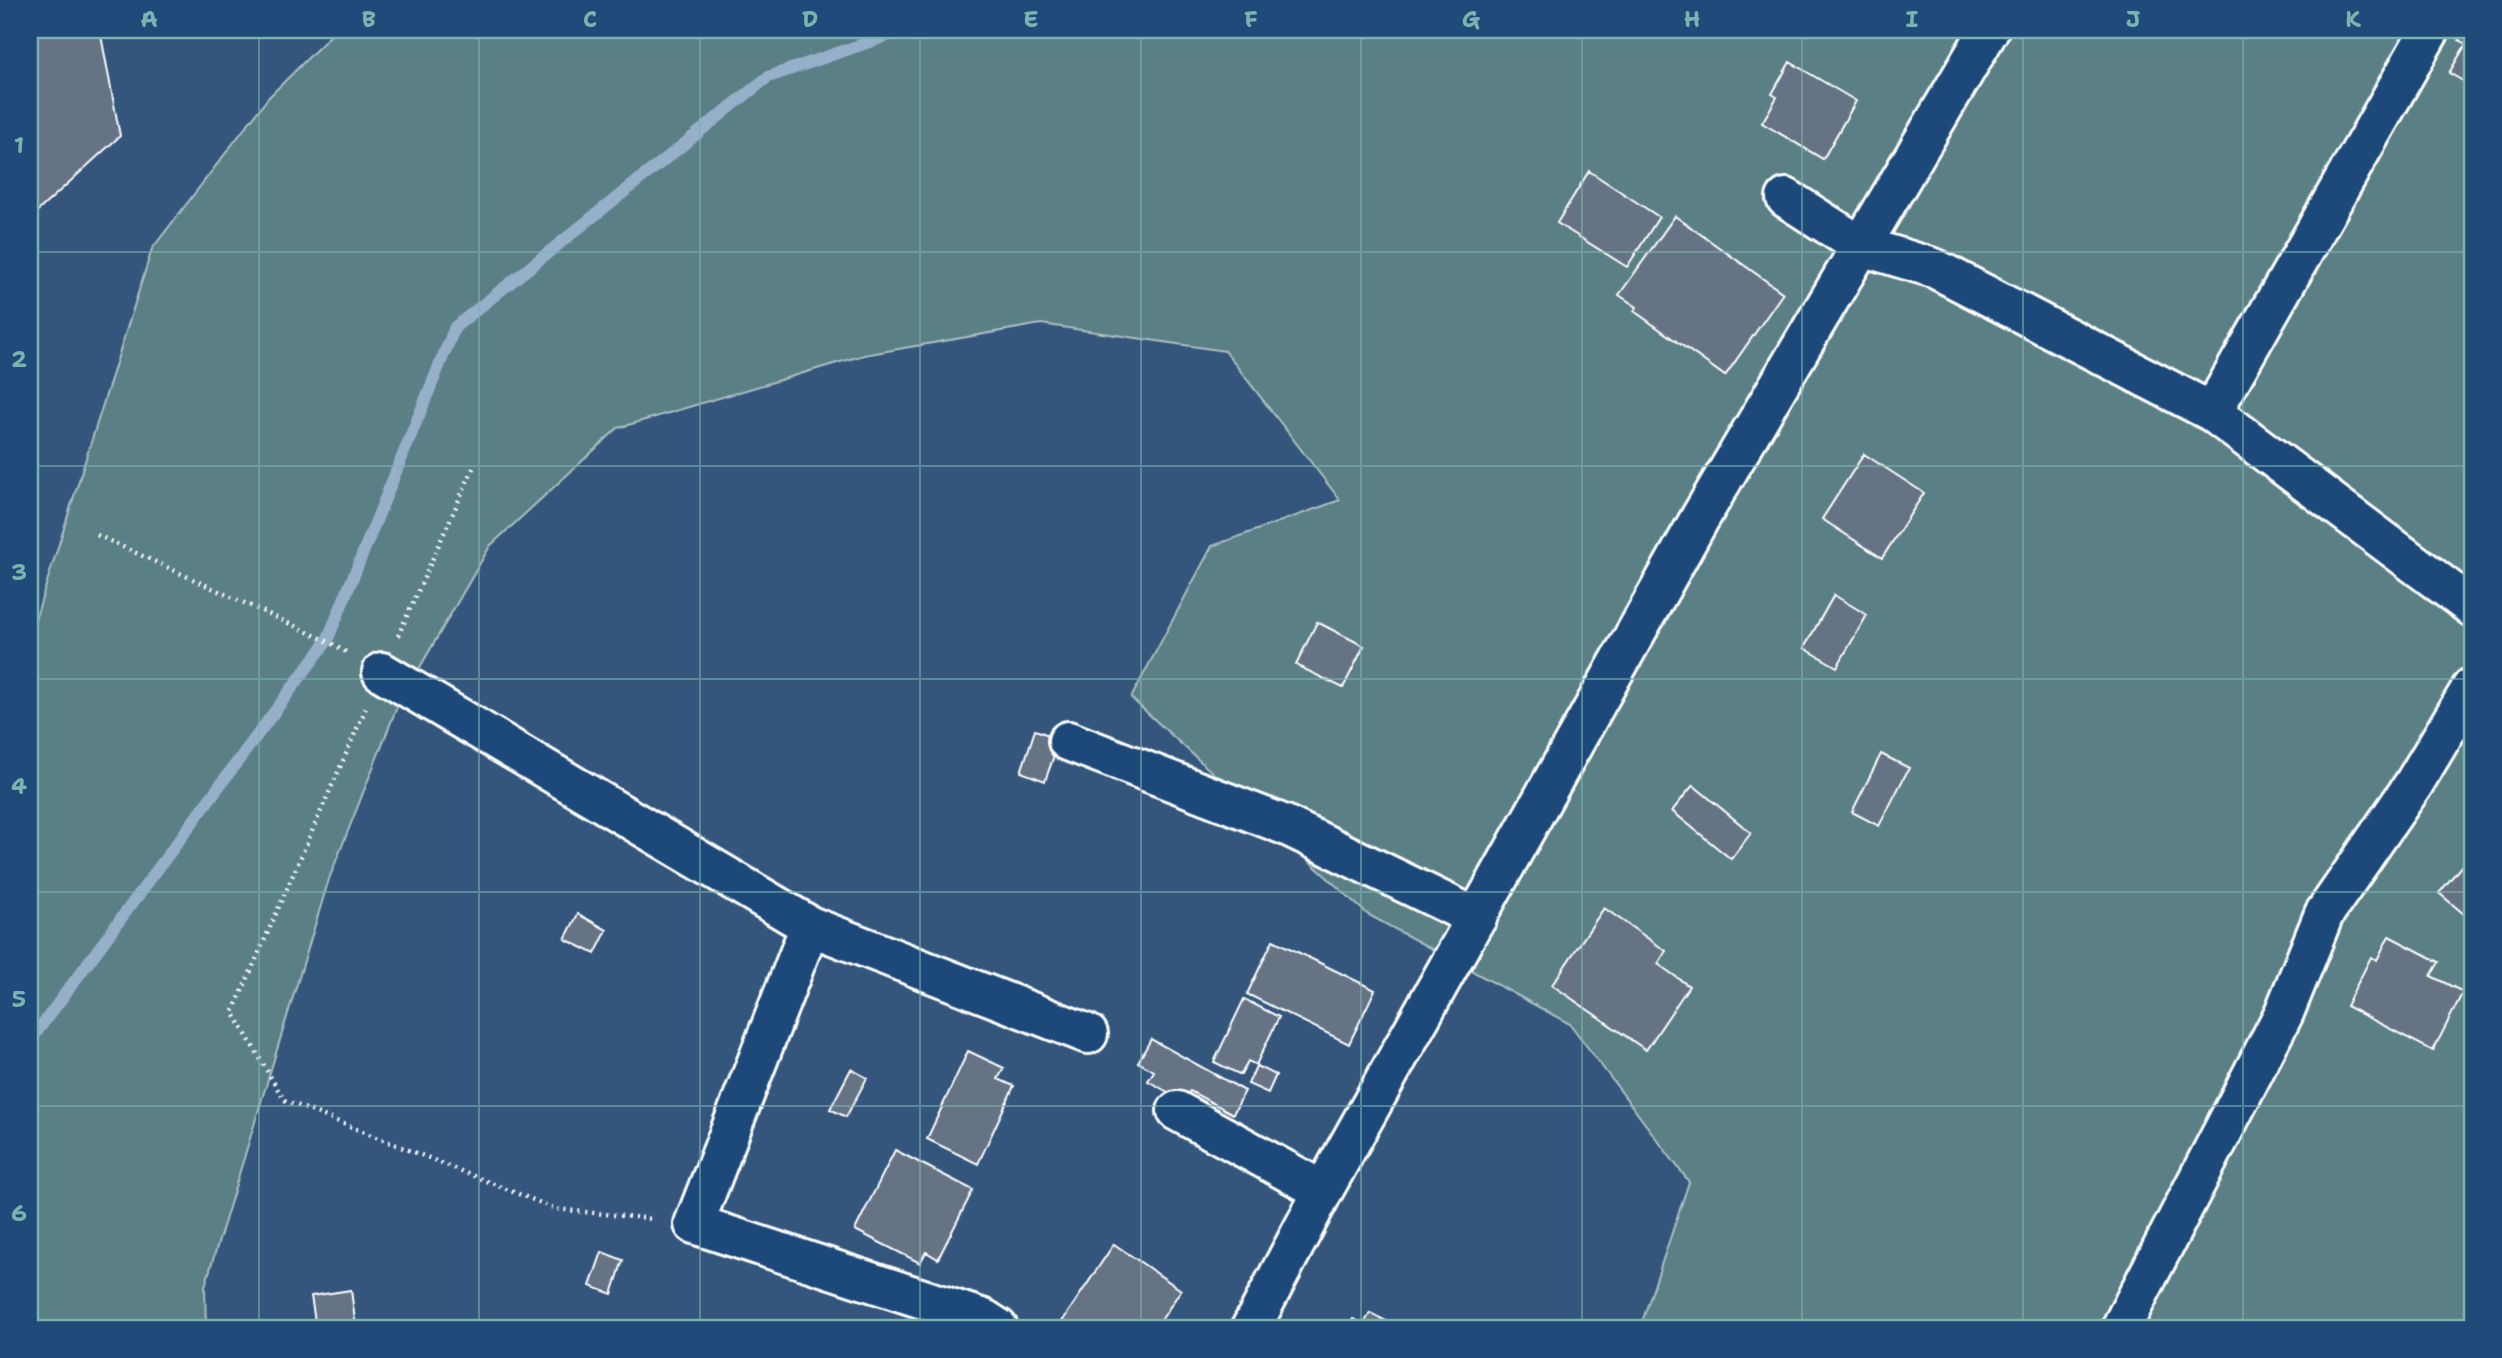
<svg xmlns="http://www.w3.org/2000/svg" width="2502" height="1358" font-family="'Shantell Sans',sans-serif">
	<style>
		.green { fill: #5a7f84; stroke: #acbfc2; stroke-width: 2 }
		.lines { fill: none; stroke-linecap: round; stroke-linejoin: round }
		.stream { stroke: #96b0ca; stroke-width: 12 }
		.building { fill: #657384; stroke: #fff; stroke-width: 2 }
		.street-casing { stroke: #fff; stroke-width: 44 }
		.path { stroke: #fff; stroke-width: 4.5; stroke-dasharray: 2 5; stroke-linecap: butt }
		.street { stroke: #1f4a7a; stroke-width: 38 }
		.grid { fill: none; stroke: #7bb4af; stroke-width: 2; stroke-opacity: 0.55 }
		.neatline { fill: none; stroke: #7bb4af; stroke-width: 2.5 }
		.grid-label { font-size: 23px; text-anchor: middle; font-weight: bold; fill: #7bb4af }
	</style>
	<rect width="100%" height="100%" fill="#34567d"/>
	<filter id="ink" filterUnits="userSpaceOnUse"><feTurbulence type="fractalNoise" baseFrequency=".0143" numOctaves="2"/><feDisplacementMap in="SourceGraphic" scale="14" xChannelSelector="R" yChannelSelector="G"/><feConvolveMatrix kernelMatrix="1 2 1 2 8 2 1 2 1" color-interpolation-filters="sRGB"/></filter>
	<g filter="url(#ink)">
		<path class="green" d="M336 30H2472V1328H1640L1689 1182 1570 1024 1367 914 1131 698 1212 546 1340 500 1225 351 1041 324 864 355 618 428 490 546 397 707 329 879 205 1286 206 1328H30V621L35 620 152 249 268 98Z"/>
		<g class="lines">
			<path class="stream" d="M30 1041 327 641 455 327 768 77 904 30"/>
		</g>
		<path class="building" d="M30 30H100L120 136 30 218Z
			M2465 30H2472V86L2449 73 2466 44 2459 40Z
			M1790 62 1856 101 1823 159 1762 123 1777 97 1772 94Z
			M1589 171 1659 217 1627 267 1557 223Z
			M1675 216 1783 293 1725 376 1634 311 1637 307 1619 295Z
			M1864 454 1924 493 1882 558 1822 519Z
			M1834 595 1867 615 1837 667 1804 648Z
			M1317 622 1364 646 1343 688 1296 665Z
			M1035 730 1060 739 1045 781 1021 772Z
			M1881 754 1909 768 1879 826 1852 812Z
			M1693 785 1751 833 1731 859 1672 811Z
			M2463 864 2472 872 2471 920 2439 893Z
			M1604 908 1666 951 1658 964 1689 986 1646 1050 1552 985Z
			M578 914 607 930 595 954 565 939Z
			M2389 936 2439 962 2431 976 2463 992 2433 1051 2346 1006 2371 957 2377 960Z
			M1273 940 1375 990 1349 1044 1247 994Z
			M1244 999 1279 1017 1256 1065 1248 1061 1241 1075 1214 1062Z
			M1151 1039 1245 1091 1233 1114 1190 1091 1184 1101 1148 1081 1154 1071 1138 1062Z
			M968 1051 1004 1068 998 1079 1014 1086 978 1164 927 1139Z
			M1256 1066 1276 1075 1268 1093 1248 1084Z
			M851 1069 867 1078 846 1117 830 1109Z
			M895 1150 973 1190 938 1259 926 1252 920 1263 855 1230Z
			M1114 1244 1181 1290 1156 1328H1069L1061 1323Z
			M602 1252 623 1260 612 1294 590 1286Z
			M351 1290 356 1328H316L311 1296Z
			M1370 1313 1400 1328H1348L1353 1319 1364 1324Z"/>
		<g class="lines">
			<defs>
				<path id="street" d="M1786 198 1861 246 1934 268 2212 412 2472 607
					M2212 412 2430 30
					M382 672 810 926 1088 1034
					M1068 741 1285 825 1477 918
					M810 926 694 1224 984 1319 998 1328
					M1177 1111 1323 1191 1251 1328
					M1323 1191 1700 518 1989 30
					M2121 1328 2284 1013 2324 914 2413 785 2472 687"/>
			</defs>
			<use href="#street" class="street-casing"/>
			<path class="path" d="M97 535 327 641 346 652
				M398 636 475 464
				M366 708 233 1012 284 1100 556 1209 653 1219"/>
			<use href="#street" class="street"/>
		</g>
	</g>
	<path class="grid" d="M259 30V1328M479 30V1328M700 30V1328M920 30V1328M1141 30V1328M1361 30V1328M1582 30V1328M1802 30V1328M2023 30V1328M2243 30V1328M30 252H2472M30 466H2472M30 679H2472M30 892H2472M30 1106H2472"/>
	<rect width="2502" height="1358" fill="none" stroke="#1f4a7a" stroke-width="77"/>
	<rect x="38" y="38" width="2426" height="1282" class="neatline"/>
	<g class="grid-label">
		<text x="149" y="27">A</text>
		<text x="369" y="27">B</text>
		<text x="590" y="27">C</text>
		<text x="810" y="27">D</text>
		<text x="1031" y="27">E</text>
		<text x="1251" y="27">F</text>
		<text x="1471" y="27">G</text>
		<text x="1692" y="27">H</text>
		<text x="1912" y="27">I</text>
		<text x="2133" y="27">J</text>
		<text x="2353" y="27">K</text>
		<text x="19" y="153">1</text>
		<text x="19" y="367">2</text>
		<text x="19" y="580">3</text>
		<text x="19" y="794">4</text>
		<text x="19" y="1007">5</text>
		<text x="19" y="1221">6</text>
	</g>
</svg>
